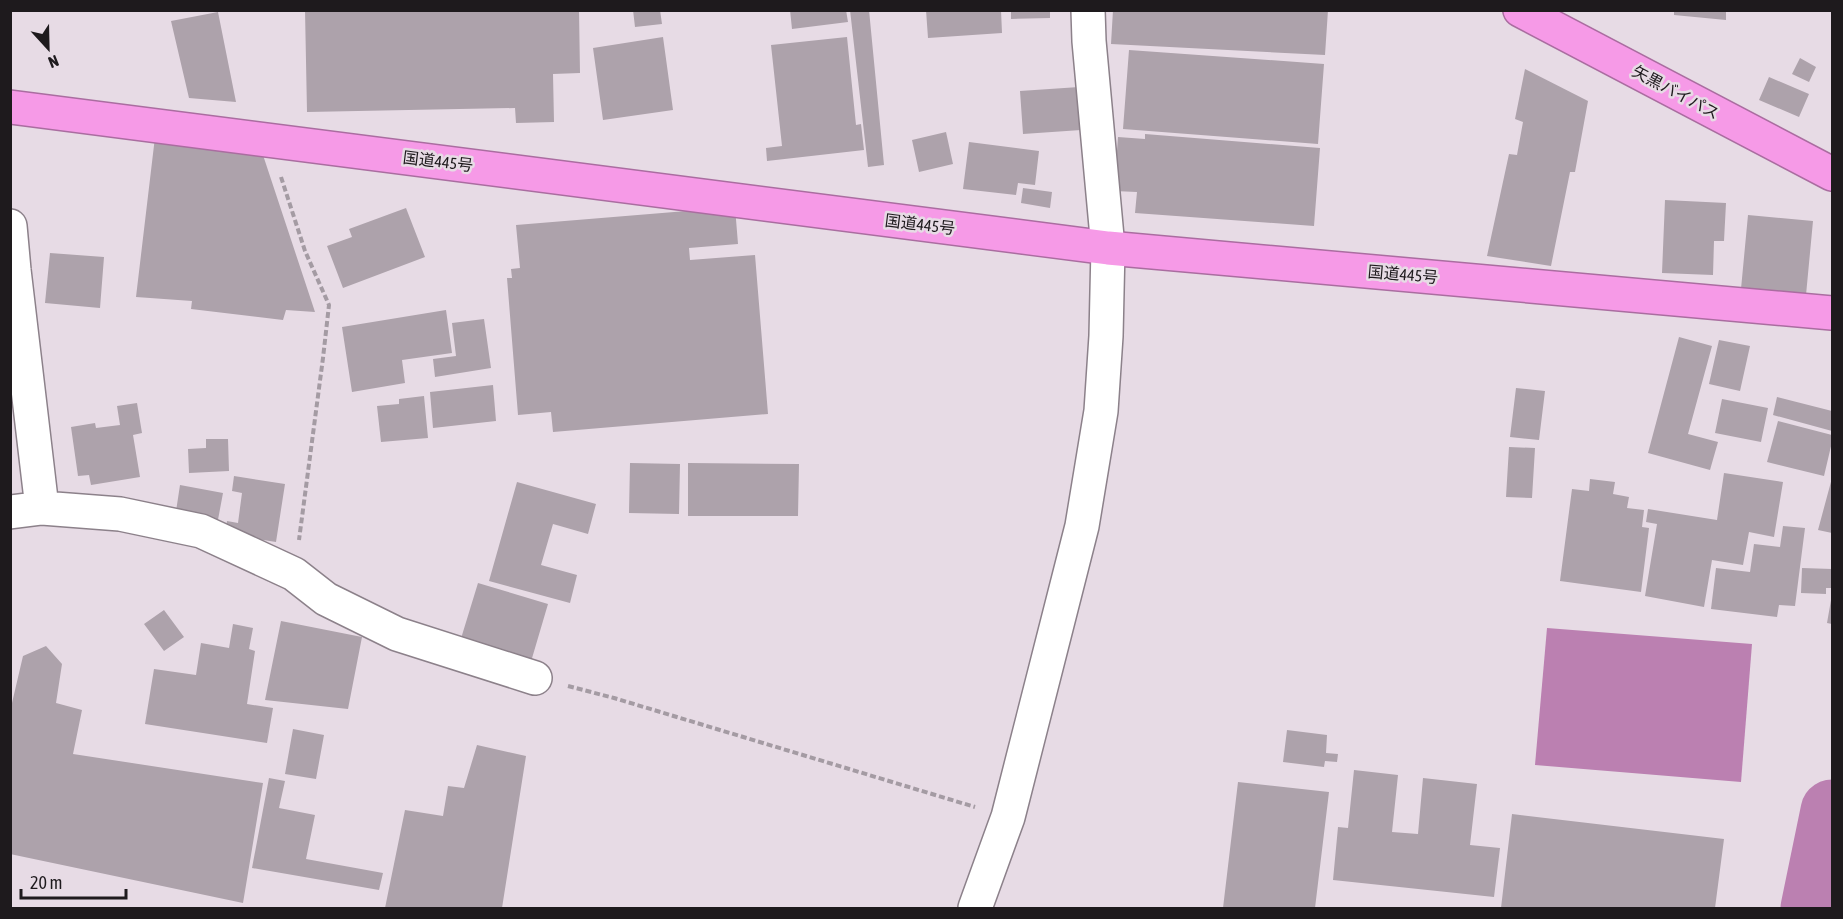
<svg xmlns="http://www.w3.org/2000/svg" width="1843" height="919" font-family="'Asap Condensed','Noto Sans JP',sans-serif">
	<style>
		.water { fill: #bb80b1 }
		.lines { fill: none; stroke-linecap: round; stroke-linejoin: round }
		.river { stroke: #bb80b1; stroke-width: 63 }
		.building { fill: #ada2ab }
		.street-casing { stroke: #8c818a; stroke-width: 36 }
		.secondary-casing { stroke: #8c818a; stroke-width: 36 }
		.highway-casing { stroke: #aa6da0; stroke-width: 36 }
		.path { stroke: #a49ba3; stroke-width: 4; stroke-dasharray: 6 3; stroke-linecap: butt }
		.street { stroke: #fff; stroke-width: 33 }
		.secondary { stroke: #fff; stroke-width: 33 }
		.highway { stroke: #f69ae7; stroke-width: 33 }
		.labels { text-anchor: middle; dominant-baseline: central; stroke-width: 5; stroke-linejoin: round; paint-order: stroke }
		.street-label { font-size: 16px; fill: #1e1a1d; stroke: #e7dbe5 }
	</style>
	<rect width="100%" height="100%" fill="#e7dbe5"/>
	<path class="water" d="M1547 628 1752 644 1741 782 1535 765Z"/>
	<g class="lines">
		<path class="river" d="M1812 908 1832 811"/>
	</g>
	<path class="building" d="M305 10H579L580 73 553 74 554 122 516 123 515 108 307 112Z
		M633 10H660L662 24 635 27Z
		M790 10H846L848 22 792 29Z
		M850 10H869L884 165 868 167Z
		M926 10H1001L1002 33 928 38Z
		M1011 10H1050V18L1011 19Z
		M1113 10H1328L1325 55 1111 44Z
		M1674 10H1726V20L1674 15Z
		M218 12 236 102 189 98 171 21Z
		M663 37 673 110 603 120 593 48Z
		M847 37 856 125 861 124 864 150 767 161 766 148 782 146 771 45Z
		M1129 50 1324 64 1318 144 1123 129Z
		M1800 58 1816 67 1809 82 1792 74Z
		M1525 69 1588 101 1575 172H1570L1551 266 1487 256 1509 154 1517 155 1523 122 1515 119Z
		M1769 77 1809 94 1799 117 1759 100Z
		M1079 87 1081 130 1023 134 1020 91Z
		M946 132 953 164 919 172 912 140Z
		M1145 134 1320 148 1314 226 1135 213 1137 192 1114 191 1118 137 1145 139Z
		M155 137 260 146 315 312 286 310 283 320 191 309 192 301 136 297Z
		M969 142 1039 151 1035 185 1018 183 1016 195 963 189Z
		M1023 188 1052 192 1050 208 1021 203Z
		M1665 200 1726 203 1724 241H1714L1713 275 1662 273Z
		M735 207 738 244 689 248 690 260 755 255 768 414 553 432 551 412 518 415 507 278H512L511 269 520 268 516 225Z
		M406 208 425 257 343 288 327 246 352 237 349 229Z
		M1748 215 1813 221 1806 295 1741 289Z
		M50 253 104 257 100 308 45 303Z
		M446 310 452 353 402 360 405 383 352 392 342 327Z
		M484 319 491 368 435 377 433 359 456 356 452 323Z
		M1679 337 1712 346 1688 434 1718 442 1710 470 1648 453Z
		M1719 340 1750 346 1740 391 1709 384Z
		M493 385 496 421 433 428 430 392Z
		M1516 388 1545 391 1539 440 1510 437Z
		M424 396 428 438 381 442 377 406 399 404V399Z
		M1777 397 1832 411V431L1773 415Z
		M1722 399 1768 408 1761 442 1715 433Z
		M137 403 142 433 133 435 140 477 91 485 89 475 78 476 71 427 95 423 96 428 120 425 117 406Z
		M1778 421 1832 435V442L1824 476 1767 462Z
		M206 439H228L229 471 189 473 188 449 206 448Z
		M1509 447 1535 448 1532 498 1506 497Z
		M630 463 680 464 679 514 629 513Z
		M688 463 799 464 798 516H688Z
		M1724 473 1783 482 1774 537 1749 532 1743 565 1712 560 1704 607 1645 596 1657 524 1646 522 1648 509 1717 520Z
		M234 476 285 484 276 542 225 534 227 521 238 523 242 493 232 491Z
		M1832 478V533L1818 530Z
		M1590 479 1615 482 1613 494 1629 497 1627 508 1644 510 1642 527 1649 528 1641 592 1560 581 1572 489 1589 491Z
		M517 482 596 504 588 534 553 524 541 565 577 575 570 603 489 581Z
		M180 485 223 493 217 525 175 518Z
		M1783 526 1805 528 1795 606 1779 605 1777 617 1711 609 1716 568 1750 572 1754 544 1780 547Z
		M1802 568 1832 569 1831 588H1826V594L1801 593Z
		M478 583 548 604 530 665 459 645Z
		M1831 600H1832V624L1827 623Z
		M164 610 184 637 164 651 144 624Z
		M281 621 362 637 348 709 265 700Z
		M233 624 253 628 249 649 255 651 247 704 273 708 267 743 145 724 154 669 196 675 201 643 229 648Z
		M46 646 62 664 56 703 82 710 73 754 263 783 243 903 10 854V703H12L23 656Z
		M293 729 324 735 316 779 285 774Z
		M1287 730 1327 735 1326 753 1338 754 1337 762 1325 761 1324 767 1283 762Z
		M477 745 526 756 502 908H385L405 810 443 816 448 786 464 788Z
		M1354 770 1398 775 1392 832 1418 834 1423 778 1477 784 1470 845 1500 848 1494 897 1333 880 1338 827 1348 828Z
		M269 778 285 781 279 808 315 815 306 859 383 873 379 890 252 868Z
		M1238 782 1329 792 1315 908H1223Z
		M1512 814 1724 839 1715 908H1501Z"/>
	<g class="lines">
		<defs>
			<path id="street" d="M1088 10 1089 41 1108 248
				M10 226 14 270 42 508
				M10 512 42 508 120 514 201 531 294 574 326 599 397 634 535 678"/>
			<path id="secondary" d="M975 908 1008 817 1082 526 1101 411 1106 336 1108 248"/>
			<path id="highway" d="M1520 10 1832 174
				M10 107 1108 248 1832 313"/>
		</defs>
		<use href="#street" class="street-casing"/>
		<use href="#secondary" class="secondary-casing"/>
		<use href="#highway" class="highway-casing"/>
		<path class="path" d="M281 177 305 251 329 305 323 358 299 540
			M568 686 614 698 975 807"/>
		<use href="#street" class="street"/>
		<use href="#secondary" class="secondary"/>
		<use href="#highway" class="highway"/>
	</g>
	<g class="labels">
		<g class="street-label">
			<text transform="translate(1676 92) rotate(28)">矢黒バイパス</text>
			<text transform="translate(438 161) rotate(7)">国道445号</text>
			<text transform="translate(920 224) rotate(7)">国道445号</text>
			<text transform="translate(1403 274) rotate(5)">国道445号</text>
		</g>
	</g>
	<rect width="1843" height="919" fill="none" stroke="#1e1a1d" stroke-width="24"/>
	<g transform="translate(48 48) rotate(158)" stroke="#e7dbe5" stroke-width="4.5" paint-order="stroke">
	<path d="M0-4.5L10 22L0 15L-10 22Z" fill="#1e1a1d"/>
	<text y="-9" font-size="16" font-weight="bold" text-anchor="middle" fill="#1e1a1d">N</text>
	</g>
	<path d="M21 889v9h105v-9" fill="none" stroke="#1e1a1d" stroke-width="3"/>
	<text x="30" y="889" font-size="18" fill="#1e1a1d" stroke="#e7dbe5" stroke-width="4.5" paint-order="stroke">20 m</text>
</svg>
